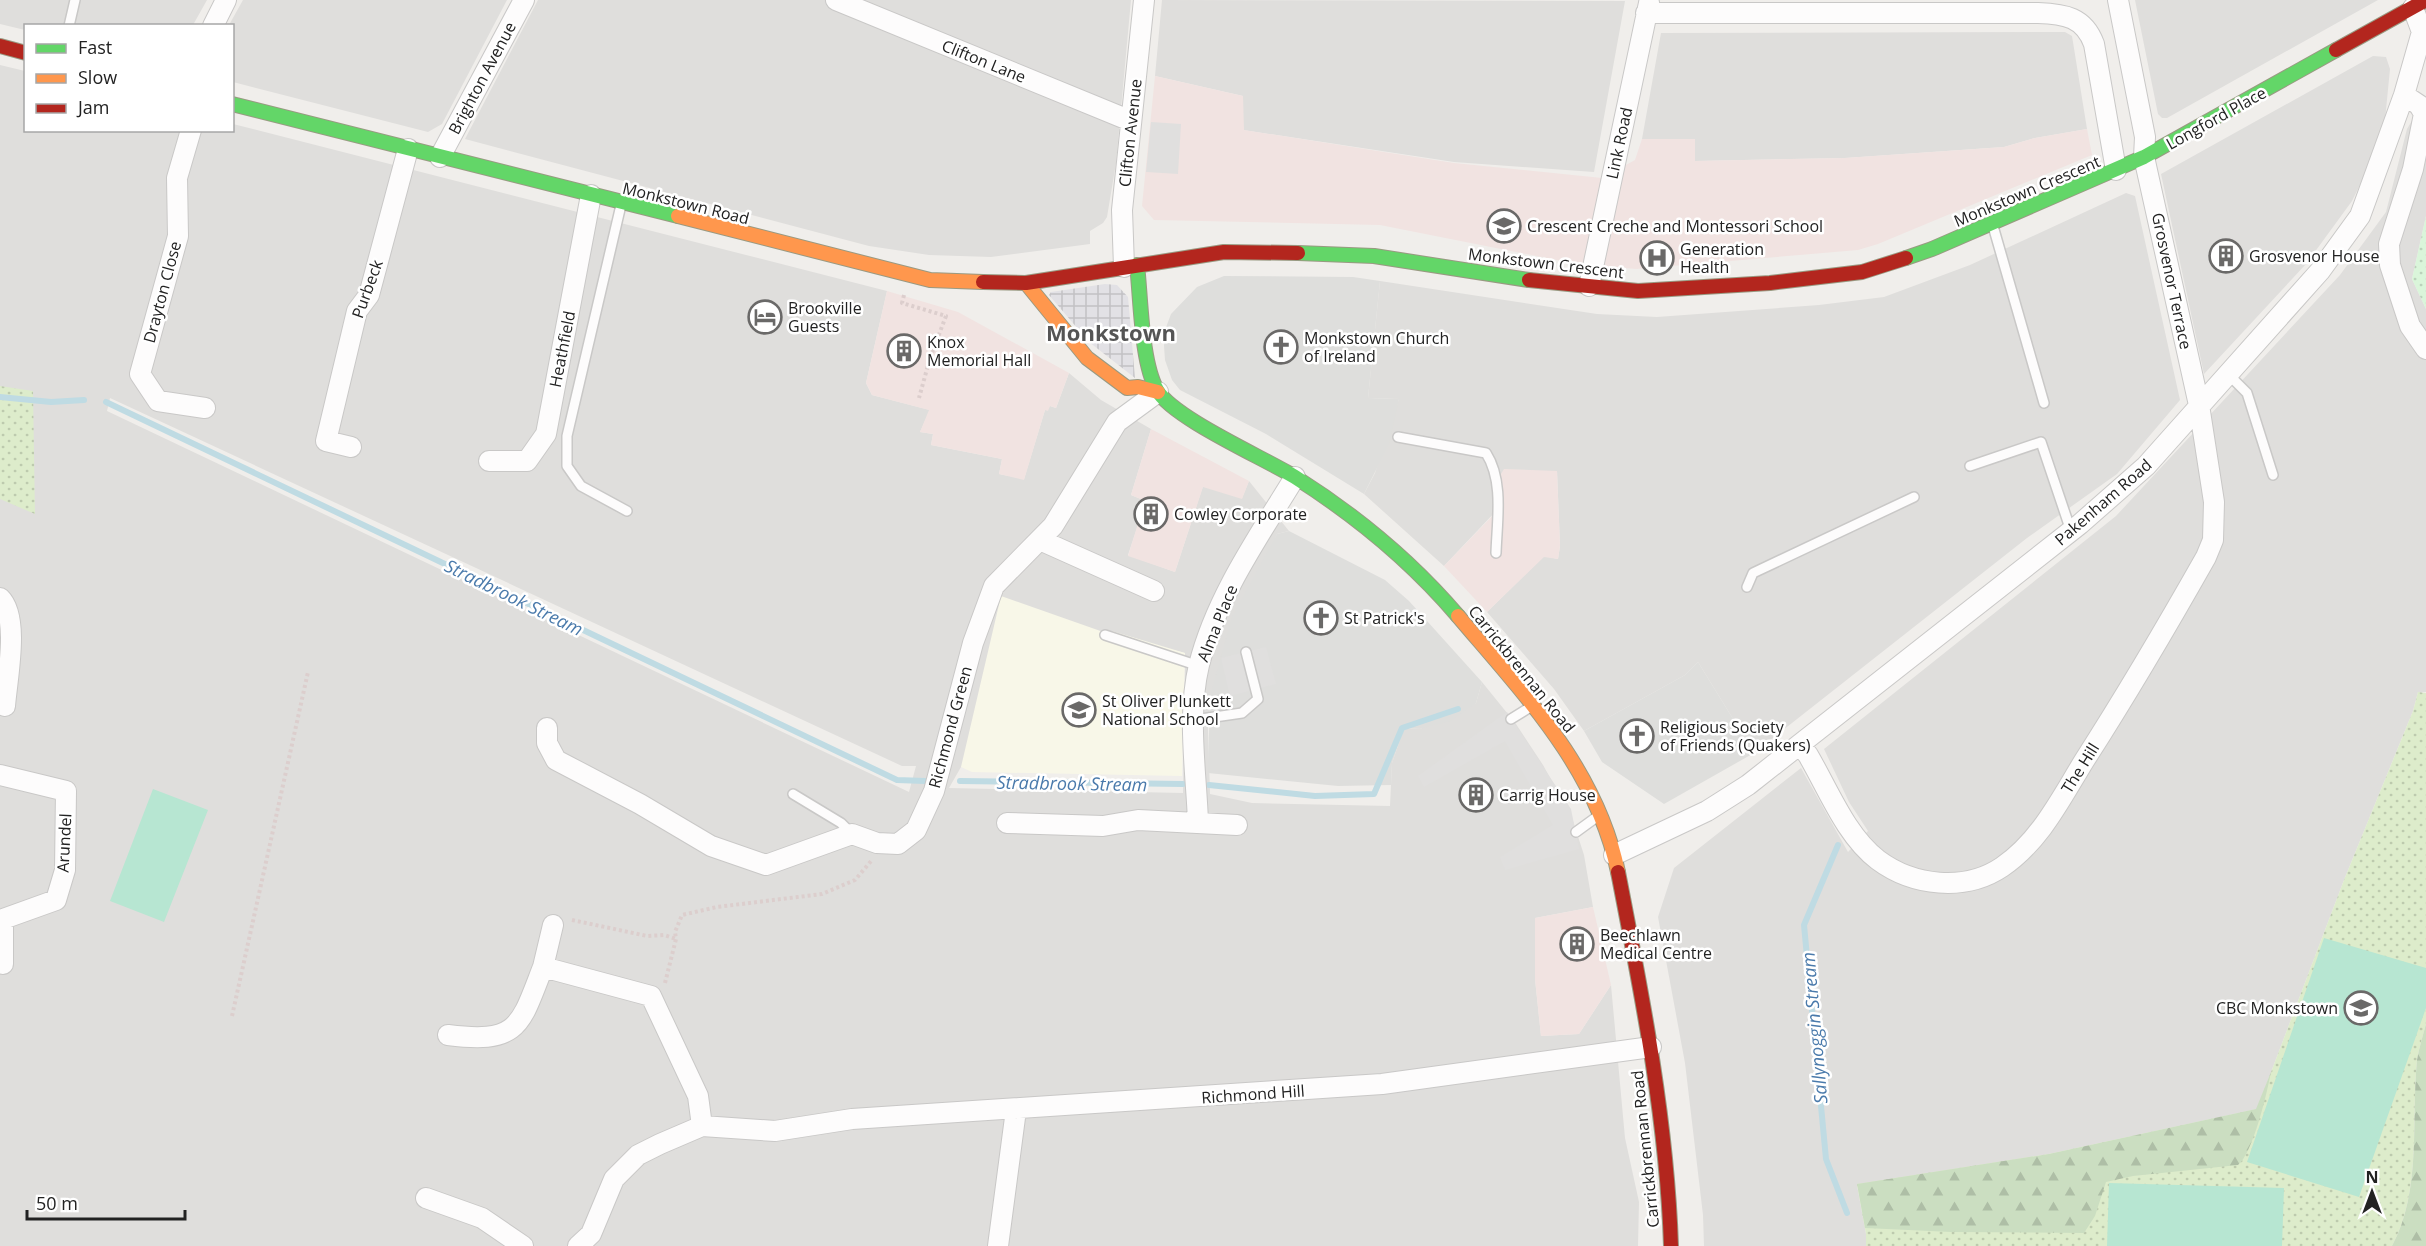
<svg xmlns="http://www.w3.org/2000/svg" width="2426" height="1246" font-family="'Open Sans',sans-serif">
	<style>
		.residential { fill: #dfdedc; fill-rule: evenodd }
		.commercial { fill: #f1e3e1 }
		.education { fill: #f8f7e8 }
		.religious { fill: #dededc }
		.grass { fill: url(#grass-dots) }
		.forest { fill: url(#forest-firs) }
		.park { fill: url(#park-dots) }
		.pitch { fill: #b7e6d2 }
		.parking { fill: #e0dfde }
		.plaza { fill: url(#plaza-grid) }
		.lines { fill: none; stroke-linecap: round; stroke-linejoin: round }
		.stream { stroke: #bfdbe3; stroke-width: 6 }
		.lane-casing { stroke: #c9c8c7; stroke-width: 12 }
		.street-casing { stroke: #c9c8c7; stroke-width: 22 }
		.fast-casing { stroke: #999a82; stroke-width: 16 }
		.slow-casing { stroke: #999a82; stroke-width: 16 }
		.jam-casing { stroke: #999a82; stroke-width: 16 }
		.path { stroke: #dccecd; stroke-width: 4; stroke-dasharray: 3 3; stroke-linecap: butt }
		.lane { stroke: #fdfcfc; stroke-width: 9 }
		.street { stroke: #fdfcfc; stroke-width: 20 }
		.fast { stroke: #63d668; stroke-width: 14 }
		.slow { stroke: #ff974d; stroke-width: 14 }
		.jam { stroke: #b3261e; stroke-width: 14 }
		.labels { text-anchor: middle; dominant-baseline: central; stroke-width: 5; stroke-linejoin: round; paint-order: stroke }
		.street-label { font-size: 16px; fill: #222; stroke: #fff }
		.poi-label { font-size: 16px; fill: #222; stroke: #fff; text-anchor: start }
		.water-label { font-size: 18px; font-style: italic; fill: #4a7aab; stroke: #fff }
		.district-label { font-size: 22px; font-weight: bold; fill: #555; stroke: #fff }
	</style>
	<defs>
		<pattern id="grass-dots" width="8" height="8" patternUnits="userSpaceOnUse" patternTransform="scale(1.5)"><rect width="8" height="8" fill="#ddeccb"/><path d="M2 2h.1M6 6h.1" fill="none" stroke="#bdcaae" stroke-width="1.8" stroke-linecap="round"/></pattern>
		<pattern id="forest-firs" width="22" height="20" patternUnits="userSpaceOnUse" patternTransform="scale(1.5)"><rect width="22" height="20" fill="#cbdec1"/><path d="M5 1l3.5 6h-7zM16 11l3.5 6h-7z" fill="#aebea6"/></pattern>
		<pattern id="park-dots" width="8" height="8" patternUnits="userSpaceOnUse" patternTransform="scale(1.5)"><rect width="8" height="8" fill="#daf5da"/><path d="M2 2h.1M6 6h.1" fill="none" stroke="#bbd2bb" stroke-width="1.8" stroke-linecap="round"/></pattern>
		<pattern id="plaza-grid" width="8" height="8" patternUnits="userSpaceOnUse" patternTransform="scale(1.5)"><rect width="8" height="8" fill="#e2e1e5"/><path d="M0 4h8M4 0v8" fill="none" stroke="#c2c1c4"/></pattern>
	</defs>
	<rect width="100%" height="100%" fill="#f0eeeb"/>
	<path class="residential" d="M0 0H207L193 25 26 26 25 30 0 24Z
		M243 0H507L442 124 428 132 233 82 232 26 229 25Z
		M538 0H1131L1116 163 1107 217 1103 223 1090 231V244L991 257 929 255 869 246 465 139Z
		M1162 0 1625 1 1594 172 1454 162 1243 130V96L1155 76Z
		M2135 0H2378L2167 118H2162L2158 114Z
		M2065 32 2072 36 2087 129 2035 138 2004 147 1845 158 1695 161V139H1642L1661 33Z
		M2373 56 2386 57 2390 69 2385 120 2370 165 2352 201 2306 264 2204 374 2161 174Z
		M0 65 25 71 26 130H232L233 124 887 291 866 383 872 395 930 410 920 432 933 434 931 445 1002 459 999 474 1024 479 1045 410 1050 406 1056 408 1069 373 1101 400 1151 429 1131 495 1146 501 1128 555 1175 572 1203 486 1242 498 1249 481 1289 531 1277 534 1211 696 1208 728 1210 794 1252 803 1390 806 1392 763 1404 728 1420 729 1476 703 1482 682 1516 724 1543 765 1572 818 1584 855 1593 907 1535 918V979L1541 1036 1579 1034 1611 985 1625 1138 1639 1202 1638 1246H0ZM110 398 902 766H916L909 792 107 411ZM1110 634 1185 653 1183 793 949 788 961 767Z
		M2426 97V216L2412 279 2426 309V692H2418L2413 711 2344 880 2257 1109 2049 1154 1857 1185 1866 1234V1246H1704L1703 1215 1685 1063 1658 917 1674 868 1801 768 1848 852 1868 831 1849 802 1824 749 2116 516 2340 275 2386 212 2407 129Z
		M2126 193 2135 196 2180 400 2117 474 2027 538 1754 753 1698 662 1685 675 1584 731 1554 689 1487 612 1544 556 1558 559 1560 546 1557 471 1497 510 1444 566 1364 494 1375 473 1399 399 1368 398 1380 281 1597 314 1657 317 1819 305 1884 297 1970 265Z"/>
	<path class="commercial" d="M1155 76 1243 96 1244 130 1454 163 1602 178 1635 160 1642 139H1695V161L1845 158 2004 147 2035 138 2087 129 2092 155 1878 244 1858 250 1636 269 1572 263 1380 225 1154 220 1142 206Z
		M887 291 958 312 1069 373 1056 408 1050 406 1048 411 1045 410 1024 480 999 474 1002 459 931 445 933 434 920 432 929 410 872 395 866 383Z
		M1151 429 1249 481 1242 499 1203 487 1175 572 1128 556 1145 501 1131 495Z
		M1504 469 1557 471 1560 546 1558 559 1544 557 1487 612 1444 566 1497 511 1496 482Z
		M1593 907 1611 985 1579 1034 1541 1036 1535 979V918Z"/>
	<path class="education" d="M1001 596 1109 634 1112 631 1185 653 1182 776 972 772 961 767Z"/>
	<path class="religious" d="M1224 276 1353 277 1380 281 1368 398 1399 399 1389 444 1364 494 1266 434 1180 390 1172 380 1165 360 1164 346 1165 330 1171 314 1197 287Z
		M1289 531 1385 580 1409 601 1482 682 1476 703 1451 721 1420 729 1404 728 1392 763 1391 785 1338 786 1208 773 1210 696 1232 617 1277 534Z
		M1698 662 1754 753 1664 804 1602 762 1584 731 1685 675Z"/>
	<path class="grass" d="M0 386 33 391 35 514 0 499Z
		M2418 692 2426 693V1024C2423 1035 2419 1048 2417 1060 2411 1120 2422 1191 2392 1246H1866V1234L1857 1184 2049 1154 2257 1109 2344 880 2413 711Z"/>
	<path class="forest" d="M2426 1024V1246H2392C2422 1191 2411 1120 2417 1060 2419 1048 2423 1035 2426 1024Z
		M2271 1072C2267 1093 2253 1153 2238 1165L2133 1176 2106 1182 2095 1216 2084 1233 1951 1232 1865 1228 1857 1184 2049 1154 2256 1109Z"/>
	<path class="park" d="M2426 216V309L2412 279Z"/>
	<path class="pitch" d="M153 789 208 810 164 922 110 901Z
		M2324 938 2426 968V1008L2359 1197 2247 1162Z
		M2109 1183 2284 1188 2282 1246H2107Z"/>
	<path class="parking" d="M1151 122 1181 124 1178 174 1146 172Z
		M1266 647 1276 684 1230 696 1221 658Z
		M1507 712 1571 809 1579 849 1505 870 1500 857 1553 825 1505 741 1424 787 1418 776Z"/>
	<path class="plaza" d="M1105 284 1117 285 1128 297 1135 378 1089 342 1049 295 1051 292Z"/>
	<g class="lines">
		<path class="stream" d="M0 397 51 402 84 400
			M106 402 897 780 925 781
			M960 781 1183 784
			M1209 785 1315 796 1374 794 1402 728 1458 709
			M1838 845 1804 925 1826 1159 1847 1213"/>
		<defs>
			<path id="lane" d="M69 26 75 0
				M621 205 567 436V466L581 486 627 511
				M1993 226 2044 403
				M2228 374 2247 393 2273 475
				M1398 437 1486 453C1504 481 1497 521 1496 553
				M1970 466 2041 442 2071 531
				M1747 587 1753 573 1914 497
				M1105 635 1199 666
				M1511 719 1532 706
				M1194 720 1242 713 1258 699 1246 652
				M793 794 841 823 852 834
				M1576 832 1598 816"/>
			<path id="street" d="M836 0 1131 121
				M1646 13H2038C2065 14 2084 17 2094 44L2116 170
				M213 26 226 0
				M2404 95 2419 105 2424 114 2413 169 2389 244 2390 265 2410 326 2426 349
				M191 130 177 178 178 236 140 374 158 401 205 408
				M440 157 524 0
				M1124 267 1122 210 1144 0
				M1589 286 1649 3
				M351 447 326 441 357 311 369 295 408 149
				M489 461H527L546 434 591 195
				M1040 540 1154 591
				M0 598C20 617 7 679 5 706
				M547 728V743L556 760 640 804 711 846 766 865 852 834 877 843 898 844 916 830 934 791 973 643 994 586 1053 526 1117 422 1158 392
				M1800 745 1808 755C1828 789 1846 836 1878 860 1913 886 1965 892 2002 867 2040 841 2060 800 2084 761 2127 694 2167 626 2206 557L2213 540 2214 502 2199 405 2144 157 2145 137 2118 0
				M0 775 66 791 65 870 56 900 3 919V964
				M1198 821C1196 771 1187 715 1199 665 1216 597 1259 536 1295 477
				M1007 823 1103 826 1138 820 1237 825
				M1614 855 1707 811 1748 785 2080 524 2146 466 2320 271 2360 216 2404 95 2422 32 2413 8
				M543 967 553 925
				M448 1035C519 1044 520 1026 543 967L651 996 698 1096 702 1126
				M426 1198 482 1218 523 1246
				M578 1246 591 1234 614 1179 638 1155 660 1144 702 1126 775 1131 852 1119 1382 1084 1651 1047
				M998 1246 1016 1110"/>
			<path id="fast" d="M232 104 678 216
				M1298 253 1374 256 1529 280
				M1906 258 1932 249 2144 157 2336 50
				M1137 265C1141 299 1141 362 1157 390 1173 418 1264 458 1295 477 1355 515 1412 562 1458 616"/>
			<path id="slow" d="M678 216 930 280 983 282
				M1026 283 1087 358 1127 388 1138 387 1158 392
				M1458 616C1524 694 1597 769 1618 872"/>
			<path id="jam" d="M0 46 26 53
				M2336 50 2426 0
				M1529 280 1638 291 1770 283 1862 272 1906 258
				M983 282 1026 283 1224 252 1298 253
				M1618 872C1642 995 1667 1121 1671 1246"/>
		</defs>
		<use href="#lane" class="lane-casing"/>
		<use href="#street" class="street-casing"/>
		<use href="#fast" class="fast-casing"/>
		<use href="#slow" class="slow-casing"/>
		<use href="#jam" class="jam-casing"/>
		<path class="path" d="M904 295 902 303 946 316 930 358 919 398
			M572 920 647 936 664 935 676 939
			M665 983 676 939 675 932 682 915 717 907 822 894 855 880 872 860
			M232 1016 308 672"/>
		<use href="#lane" class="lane"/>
		<use href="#street" class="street"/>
		<use href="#fast" class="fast"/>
		<use href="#slow" class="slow"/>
		<use href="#jam" class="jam"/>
	</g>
	<defs>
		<symbol id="school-ring" viewBox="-11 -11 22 22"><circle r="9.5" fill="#fff" stroke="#6a6968" stroke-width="1.5"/><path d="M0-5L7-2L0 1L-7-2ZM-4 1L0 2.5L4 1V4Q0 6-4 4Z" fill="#6a6968"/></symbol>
		<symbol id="building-ring" viewBox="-11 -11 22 22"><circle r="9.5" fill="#fff" stroke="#6a6968" stroke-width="1.5"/><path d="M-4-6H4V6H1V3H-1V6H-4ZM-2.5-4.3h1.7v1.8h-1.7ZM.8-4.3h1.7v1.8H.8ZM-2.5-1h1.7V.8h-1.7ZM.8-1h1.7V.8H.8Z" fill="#6a6968"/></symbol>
		<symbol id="hospital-ring" viewBox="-11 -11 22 22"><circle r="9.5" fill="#fff" stroke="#6a6968" stroke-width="1.5"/><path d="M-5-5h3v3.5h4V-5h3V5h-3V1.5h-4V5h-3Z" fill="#6a6968"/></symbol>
		<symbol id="hotel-ring" viewBox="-11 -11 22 22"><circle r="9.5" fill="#fff" stroke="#6a6968" stroke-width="1.5"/><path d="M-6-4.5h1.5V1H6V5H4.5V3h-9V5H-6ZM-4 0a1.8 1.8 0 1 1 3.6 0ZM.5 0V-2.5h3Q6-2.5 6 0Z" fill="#6a6968"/></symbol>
		<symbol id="church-ring" viewBox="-11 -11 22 22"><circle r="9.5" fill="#fff" stroke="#6a6968" stroke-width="1.5"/><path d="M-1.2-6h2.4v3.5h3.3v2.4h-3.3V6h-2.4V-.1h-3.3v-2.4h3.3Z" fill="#6a6968"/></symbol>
	</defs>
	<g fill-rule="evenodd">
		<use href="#school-ring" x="1485" y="207" width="38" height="38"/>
		<use href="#building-ring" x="2207" y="237" width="38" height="38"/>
		<use href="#hospital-ring" x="1638" y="239" width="38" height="38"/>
		<use href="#hotel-ring" x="746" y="298" width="38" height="38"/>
		<use href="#church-ring" x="1262" y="328" width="38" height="38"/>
		<use href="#building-ring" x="885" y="332" width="38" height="38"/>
		<use href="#building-ring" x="1132" y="495" width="38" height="38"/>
		<use href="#church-ring" x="1302" y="599" width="38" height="38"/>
		<use href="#school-ring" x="1060" y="691" width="38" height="38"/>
		<use href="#church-ring" x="1618" y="717" width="38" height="38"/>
		<use href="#building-ring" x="1457" y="776" width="38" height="38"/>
		<use href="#building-ring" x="1558" y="925" width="38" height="38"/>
		<use href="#school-ring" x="2342" y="989" width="38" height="38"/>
	</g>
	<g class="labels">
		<g class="street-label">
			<text transform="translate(984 61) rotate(22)">Clifton Lane</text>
			<text transform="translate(482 78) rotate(-62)">Brighton Avenue</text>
			<text transform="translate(2216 118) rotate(-29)">Longford Place</text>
			<text transform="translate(1130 133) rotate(-84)">Clifton Avenue</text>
			<text transform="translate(1619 143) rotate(-78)">Link Road</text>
			<text transform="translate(2027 191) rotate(-23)">Monkstown Crescent</text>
			<text transform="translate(686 203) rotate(14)">Monkstown Road</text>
			<text transform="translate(1546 263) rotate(7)">Monkstown Crescent</text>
			<text transform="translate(2172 281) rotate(78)">Grosvenor Terrace</text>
			<text transform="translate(367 289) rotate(-70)">Purbeck</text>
			<text transform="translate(162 292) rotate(-75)">Drayton Close</text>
			<text transform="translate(562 349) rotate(-79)">Heathfield</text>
			<text transform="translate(2103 502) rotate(-41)">Pakenham Road</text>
			<text transform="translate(1217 623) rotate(-68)">Alma Place</text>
			<text transform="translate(1522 669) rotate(51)">Carrickbrennan Road</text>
			<text transform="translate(950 727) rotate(-75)">Richmond Green</text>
			<text transform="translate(2080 768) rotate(-58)">The Hill</text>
			<text transform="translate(64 843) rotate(-87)">Arundel</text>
			<text transform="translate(1253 1094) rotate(-4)">Richmond Hill</text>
			<text transform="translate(1645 1149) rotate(-96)">Carrickbrennan Road</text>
		</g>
		<g class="poi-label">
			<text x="1527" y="226">Crescent Creche and Montessori School</text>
			<text x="1680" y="249">Generation<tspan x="1680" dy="18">Health</tspan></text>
			<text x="2249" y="256">Grosvenor House</text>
			<text x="788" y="308">Brookville<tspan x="788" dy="18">Guests</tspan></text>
			<text x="1304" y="338">Monkstown Church<tspan x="1304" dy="18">of Ireland</tspan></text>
			<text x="927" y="342">Knox<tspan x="927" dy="18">Memorial Hall</tspan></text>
			<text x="1174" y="514">Cowley Corporate</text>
			<text x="1344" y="618">St Patrick's</text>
			<text x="1102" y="701">St Oliver Plunkett<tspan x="1102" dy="18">National School</tspan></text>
			<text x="1660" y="727">Religious Society<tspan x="1660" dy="18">of Friends (Quakers)</tspan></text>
			<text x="1499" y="795">Carrig House</text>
			<text x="1600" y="935">Beechlawn<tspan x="1600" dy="18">Medical Centre</tspan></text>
			<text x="2338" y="1008" text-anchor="end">CBC Monkstown</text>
		</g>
		<g class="water-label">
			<text transform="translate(514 597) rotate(26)">Stradbrook Stream</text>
			<text transform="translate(1072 783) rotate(1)">Stradbrook Stream</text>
			<text transform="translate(1814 1028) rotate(-95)">Sallynoggin Stream</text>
		</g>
		<g class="district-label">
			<text x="1111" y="332">Monkstown</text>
		</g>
	</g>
	<rect x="24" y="24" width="210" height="108" fill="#ffffff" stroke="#a7a7a7" stroke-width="1.5"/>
	<rect x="36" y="44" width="30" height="9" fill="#63d668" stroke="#a7a7a7" stroke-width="1.5"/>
	<text x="78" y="54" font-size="18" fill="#222222">Fast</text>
	<rect x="36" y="74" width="30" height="9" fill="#ff974d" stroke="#a7a7a7" stroke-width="1.5"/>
	<text x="78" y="84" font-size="18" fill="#222222">Slow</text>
	<rect x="36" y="104" width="30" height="9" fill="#b3261e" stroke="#a7a7a7" stroke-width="1.5"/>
	<text x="78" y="114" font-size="18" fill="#222222">Jam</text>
	<g transform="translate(2372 1192)" stroke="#ffffff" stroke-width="4.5" paint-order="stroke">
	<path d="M0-4.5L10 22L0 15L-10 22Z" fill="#222222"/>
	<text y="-9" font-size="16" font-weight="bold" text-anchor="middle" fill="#222222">N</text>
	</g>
	<path d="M27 1210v9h158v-9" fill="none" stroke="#222222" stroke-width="3"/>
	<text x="36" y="1210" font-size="18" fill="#222222" stroke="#ffffff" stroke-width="4.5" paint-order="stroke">50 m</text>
</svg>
